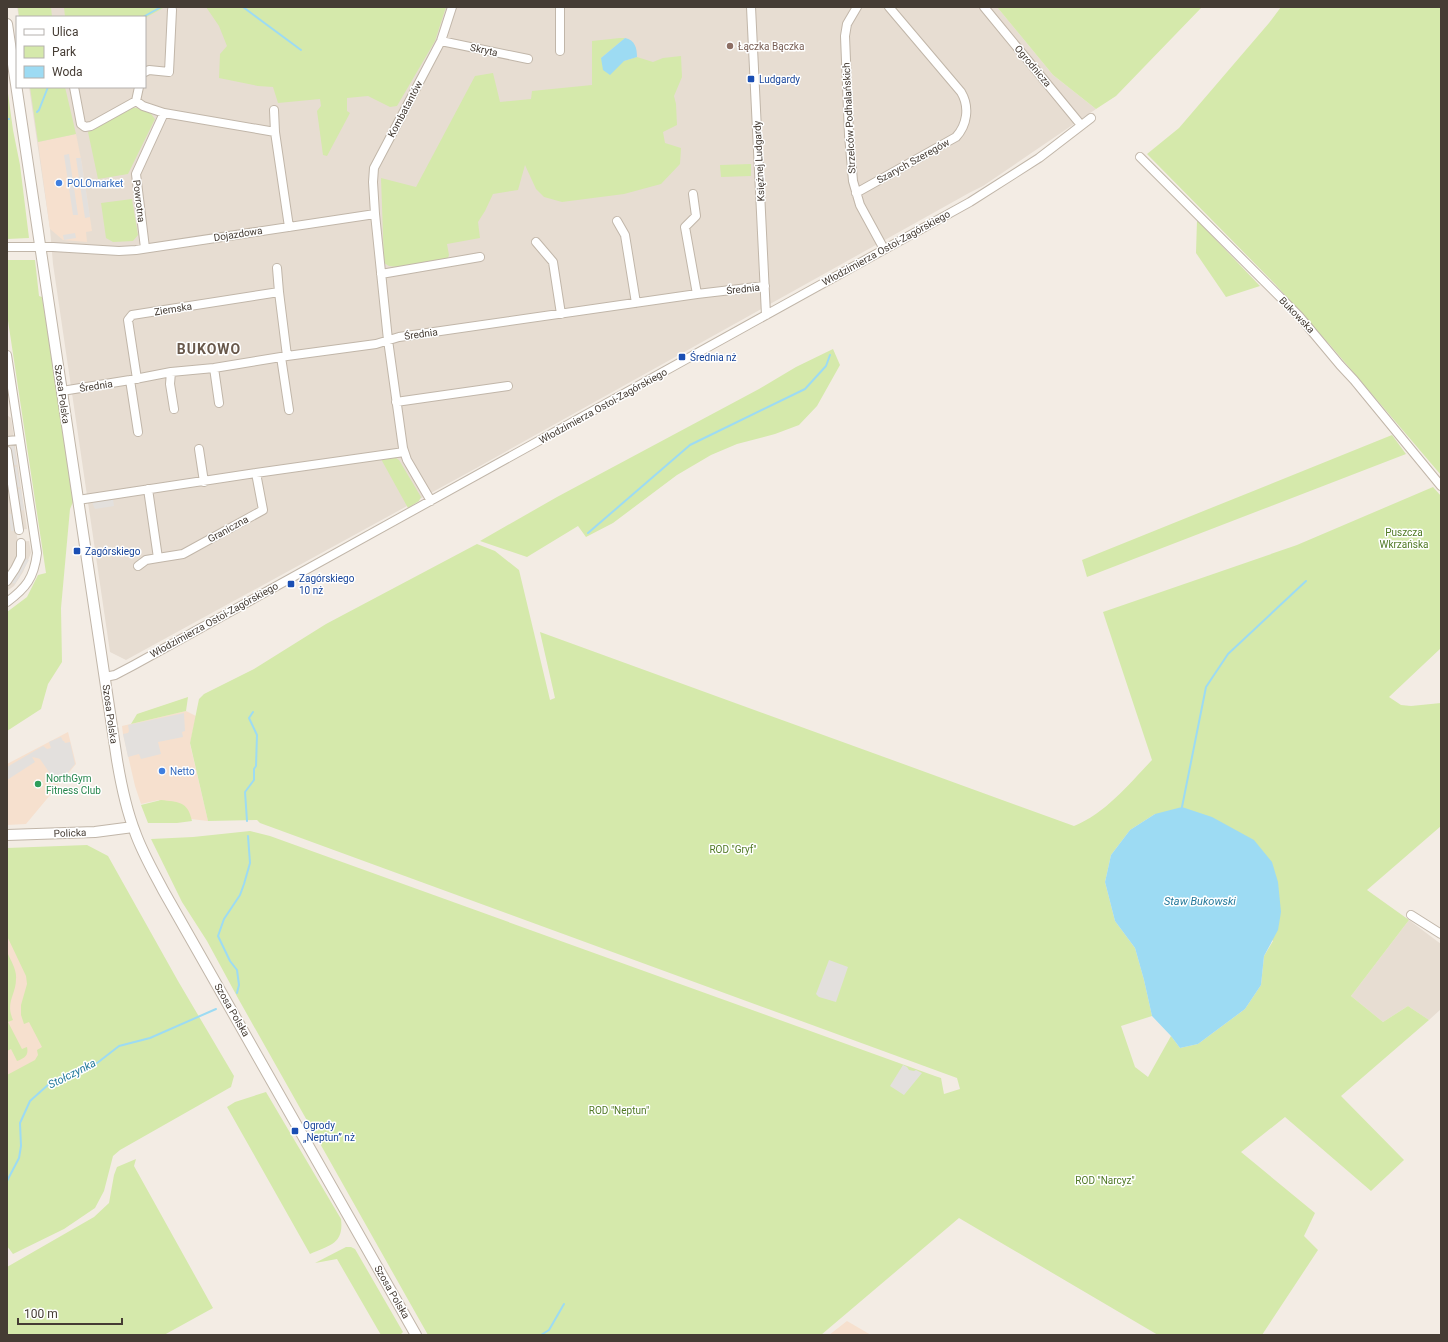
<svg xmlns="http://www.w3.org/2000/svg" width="1448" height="1342" font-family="Roboto,sans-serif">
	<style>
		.residential { fill: #e7ddd2 }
		.commercial { fill: #f6e0ce }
		.green { fill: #d5e9ab; fill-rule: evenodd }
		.parking { fill: #e3e0dd }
		.water { fill: #9ddbf3 }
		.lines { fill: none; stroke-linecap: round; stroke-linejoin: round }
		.stream { stroke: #9ddbf3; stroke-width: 2 }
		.minor-casing { stroke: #c1b6a9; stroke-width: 10 }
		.tertiary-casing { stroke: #c1b6a9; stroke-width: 12 }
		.minor { stroke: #fff; stroke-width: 8 }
		.tertiary { stroke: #fff; stroke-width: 10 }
		.education-dot { fill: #8d6e63; stroke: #fff; stroke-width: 1.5 }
		.transit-dot { fill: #1a4fb4; stroke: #fff; stroke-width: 1.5 }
		.shop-dot { fill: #3f7fe0; stroke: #fff; stroke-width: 1.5 }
		.leisure-dot { fill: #2e9e5b; stroke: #fff; stroke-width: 1.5 }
		.labels { text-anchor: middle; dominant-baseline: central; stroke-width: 3; stroke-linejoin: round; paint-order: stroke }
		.education-label { font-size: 10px; fill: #785e54; stroke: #fff; text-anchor: start }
		.street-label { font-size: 10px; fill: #453c34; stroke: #fff }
		.transit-label { font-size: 10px; fill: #164399; stroke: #fff; text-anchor: start }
		.shop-label { font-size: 10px; fill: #366cbe; stroke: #fff; text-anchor: start }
		.park-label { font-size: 10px; fill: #507925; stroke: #fff }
		.leisure-label { font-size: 10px; fill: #27864d; stroke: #fff; text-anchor: start }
		.water-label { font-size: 11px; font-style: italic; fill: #257a9c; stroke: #fff }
		.district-label { font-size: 14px; font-weight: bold; letter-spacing: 1px; fill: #68584b; stroke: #fff }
	</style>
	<rect width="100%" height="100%" fill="#f3ece4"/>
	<path class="residential" d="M17 7H997L1053 75 1096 109 983 186 969 193 471 471 126 660 110 652 53 264 50 229 29 87H145V17H19Z
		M7 415 11 418 27 529 16 530 18 542 29 541 31 553 23 572 14 586 7 591Z
		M1409 920 1441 944V1009L1429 1020 1408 1006 1383 1022 1351 996Z"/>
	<path class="commercial" d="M76 134 82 164 92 231 86 232 87 242 63 240 50 229 38 142Z
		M186 711 196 716 190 744 208 821 165 816 159 800 141 804 135 786 123 734 122 726Z
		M68 732 76 764 26 824 7 825V764Z
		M7 919 70 1044 7 1077Z
		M847 1321 871 1335H829Z"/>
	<path class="green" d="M18 7H51L52 17H19Z
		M64 7H165L145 18 65 17Z
		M206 7H446L435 41 397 106 390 107 368 96 347 98V111L350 113 327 156 323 155 317 111 321 106 320 99 278 103 273 87 258 86 219 78 220 54 227 46 219 26Z
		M997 7H1202L1116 96 1096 109 1053 75Z
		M1281 7H1441V475L1330 345 1275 284 1147 154 1179 128 1269 23Z
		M620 38H625L601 58 624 61 637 57 653 62 663 58 681 56 682 77 674 96 676 104 677 125 663 132 665 143 681 148 680 164 661 184 624 194 562 202 544 197 536 189 525 165 518 190 493 194 485 211 478 222 480 238 447 244 449 255 448 258 397 267 389 266 384 263 381 178 416 187 475 76 493 73 500 102 531 99 532 91 592 85V41Z
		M7 86 13 130 20 165 29 238 7 239Z
		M30 87H65L76 134 38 142Z
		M130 107 148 110 155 119 128 174 98 179 88 132Z
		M751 164V176L721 177 720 165Z
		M132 199 138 235 133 241 113 242 106 238 101 203Z
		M1197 220 1260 286 1226 297 1196 253Z
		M7 260H35L39 296 42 297 65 438 73 502 70 509 61 608 62 662 48 684 41 709 7 731V612L27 597 38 575 46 573 7 314Z
		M833 349 840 365 817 406 799 425 775 434 737 444 711 455 677 475 613 523 586 537 578 526 527 557 480 541 557 497 759 389 796 367Z
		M1392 435 1406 454 1087 577 1082 560Z
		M396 458 399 460 421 497 419 501 408 508 381 459Z
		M1433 487 1441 496V648L1389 697 1401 705 1411 706 1441 703V826L1367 890 1409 920 1351 996 1383 1022 1408 1006 1429 1020 1341 1096 1404 1160 1371 1191 1285 1117 1241 1152 1315 1213 1304 1236 1318 1250 1262 1335H1158L959 1218 821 1335H428L239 1000 207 941 182 902 151 839 193 837 250 831 270 836 935 1076 941 1078 944 1094 960 1089 957 1078 260 823 257 820 208 821 190 743 199 699 204 694 254 669 326 624 477 544 495 551 519 570 550 700 555 698 540 632 1074 826C1106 813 1129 784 1152 760L1103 612 1297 545ZM1155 814 1273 941 1264 956 1261 985 1245 1009 1198 1044 1180 1048 1171 1036 1148 1077 1135 1067 1121 1026 1152 1016 1144 980 1135 948 1115 921 1105 882 1111 855 1130 830Z
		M188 697 186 711 131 724 137 714Z
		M161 800C178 802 188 801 192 821L177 823H148L141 805Z
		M87 845 108 856 178 981 234 1076 231 1087 120 1150 113 1156 104 1191 95 1208 64 1229 13 1254 7 1246V1075L35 1060 38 1055 37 1050 42 1047 29 1022 24 1024 21 1015V1005L27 984 26 976 7 936V848Z
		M7 952C11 961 17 970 16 979 16 995 5 1002 13 1020L8 1022 22 1049 27 1047C29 1056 24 1058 17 1061L11 1049 7 1051Z
		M266 1092 341 1219C344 1244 330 1245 310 1254L227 1107 235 1102Z
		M136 1159 134 1166 213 1308 164 1335H7V1267L94 1217 109 1203 114 1175 117 1167Z
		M346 1247H351L355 1249 403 1332 400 1335H381L337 1259 315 1263Z"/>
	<path class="parking" d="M69 154 78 215H73L64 155Z
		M81 158 90 217 85 218 76 158Z
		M75 233 76 238 64 240 63 235Z
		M14 446 17 465H12L9 447Z
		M12 467H17L20 487 15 488Z
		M21 489 24 510 19 511 16 490Z
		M113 499 114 506 95 509 92 502Z
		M9 514H14L16 530 11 531Z
		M24 558 29 560 15 584 11 582Z
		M184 713 185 731 182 732 183 737 158 742 161 754 141 759 139 754 128 757 123 734 128 733 129 731 128 725Z
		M61 737 63 741H64L65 743 70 742 75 764 60 782 51 775 40 759 37 758 32 757 35 762 7 780V767L43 746 47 749 51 748 49 742Z
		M829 960 848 967 836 1002 819 997 816 994Z
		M903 1065 907 1067 909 1070 914 1071 916 1070 922 1073 904 1095 890 1086Z"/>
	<path class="water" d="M625 38C635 40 637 48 637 57L624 61 610 75 603 70 601 58Z
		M1182 807 1212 817 1254 840 1272 862 1278 882 1281 912 1278 930 1264 956 1261 985 1245 1009 1198 1044 1180 1048 1171 1036 1152 1016 1144 980 1135 948 1115 921 1105 882 1111 855 1130 830 1155 814Z"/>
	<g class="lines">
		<path class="stream" d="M243 7 301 50
			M143 17 161 7
			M37 112 39 110 48 87
			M7 119H9
			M588 533 690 445 805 389 826 366 830 355
			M1182 807 1206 687 1228 654 1306 581
			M247 821 245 792 254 780V769L256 766 257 735 249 718 253 712
			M237 993 239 985 237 970 230 961 218 936 224 919 240 895 244 884 250 863 248 836
			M7 1181 19 1158 21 1146 20 1123 30 1101 49 1084 70 1073 92 1067 119 1046 150 1038 216 1009
			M541 1335 549 1330 564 1304"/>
		<defs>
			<path id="minor" d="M751 7 766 315
				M857 7 847 24 845 36 849 135 853 181 860 205 884 249
				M984 7 1081 125
				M441 41 528 59
				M560 51V7
				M145 72 149 70 169 72 172 10
				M74 87 81 124 85 127 91 126 136 101
				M139 87 136 101 143 106 164 113
				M274 110 275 132
				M1140 157 1299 316 1340 365 1354 380 1441 486
				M856 193 956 137C967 125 970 107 961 92L889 7
				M693 194 696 216 685 227 697 294
				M375 214 373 182 374 168 441 41 452 7
				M617 221 625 235 636 303
				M536 242 553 262 561 314
				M7 247H53L119 251 136 250 375 214 388 340 403 448 407 460 431 501
				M145 248 136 174 164 113 275 132 289 227
				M277 268 279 292
				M381 274 480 257
				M7 355 37 553C34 578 26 588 7 602
				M281 357 289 410
				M214 368 219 403
				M171 372 170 384 174 409
				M137 379 128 320 132 315 279 292 287 356
				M130 380 138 432
				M62 391 130 380 171 372 214 368 287 356 376 344 399 337 697 294 765 286
				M396 402 508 386
				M7 441 19 440
				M199 449 204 482
				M7 451 19 530
				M148 489 158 558 183 554 263 510 256 473
				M78 500 256 473 404 452
				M138 566 146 560 158 558
				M7 581 15 569 21 557V543
				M105 677 115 675 134 665 970 202 1039 158 1091 118
				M1411 915 1441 934"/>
			<path id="tertiary" d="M7 24 117 760C121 784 126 809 135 832 142 852 153 871 163 890L416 1335
				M7 835 95 832 133 827"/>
		</defs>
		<use href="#minor" class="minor-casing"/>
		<use href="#tertiary" class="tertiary-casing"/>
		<use href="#minor" class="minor"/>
		<use href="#tertiary" class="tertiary"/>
	</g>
	<circle class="education-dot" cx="730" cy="46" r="4"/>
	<g class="transit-dot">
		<rect x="747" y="75" width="8" height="8" rx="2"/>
		<rect x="678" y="353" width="8" height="8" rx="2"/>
		<rect x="73" y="547" width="8" height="8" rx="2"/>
		<rect x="287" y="580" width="8" height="8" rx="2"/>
		<rect x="291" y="1127" width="8" height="8" rx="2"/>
	</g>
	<g class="shop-dot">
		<circle cx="59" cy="183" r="4"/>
		<circle cx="162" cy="771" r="4"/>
	</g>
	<circle class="leisure-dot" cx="38" cy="784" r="4"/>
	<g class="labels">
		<g class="education-label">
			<text x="738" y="46">Łączka Bączka</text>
		</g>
		<g class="street-label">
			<text transform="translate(484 50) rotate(12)">Skryta</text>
			<text transform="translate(1033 66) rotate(50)">Ogrodnicza</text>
			<text transform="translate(405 109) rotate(-62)">Kombatantów</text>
			<text transform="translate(849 118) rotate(-93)">Strzelców Podhalańskich</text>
			<text transform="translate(759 161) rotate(-93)">Księżnej Ludgardy</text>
			<text transform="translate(913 161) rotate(-29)">Szarych Szeregów</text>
			<text transform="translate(139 201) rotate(83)">Powrotna</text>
			<text transform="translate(238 234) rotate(-9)">Dojazdowa</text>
			<text transform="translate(886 248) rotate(-29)">Włodzimierza Ostoi-Zagórskiego</text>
			<text transform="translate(743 289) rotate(-6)">Średnia</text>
			<text transform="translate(173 309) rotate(-9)">Ziemska</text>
			<text transform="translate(1297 315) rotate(46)">Bukowska</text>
			<text transform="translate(421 334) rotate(-8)">Średnia</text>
			<text transform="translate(96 386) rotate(-9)">Średnia</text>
			<text transform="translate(62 394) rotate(82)">Szosa Polska</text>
			<text transform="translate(603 406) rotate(-29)">Włodzimierza Ostoi-Zagórskiego</text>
			<text transform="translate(228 529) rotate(-29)">Graniczna</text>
			<text transform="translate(214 620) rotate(-29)">Włodzimierza Ostoi-Zagórskiego</text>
			<text transform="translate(110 714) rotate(82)">Szosa Polska</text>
			<text transform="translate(70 833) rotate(-2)">Policka</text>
			<text transform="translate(232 1010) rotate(60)">Szosa Polska</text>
			<text transform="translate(392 1292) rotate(60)">Szosa Polska</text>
		</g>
		<g class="transit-label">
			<text x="759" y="79">Ludgardy</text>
			<text x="690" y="357">Średnia nż</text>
			<text x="85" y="551">Zagórskiego</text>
			<text x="299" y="578">Zagórskiego<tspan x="299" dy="12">10 nż</tspan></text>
			<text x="303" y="1125">Ogrody<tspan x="303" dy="12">„Neptun” nż</tspan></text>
		</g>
		<g class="shop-label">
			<text x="67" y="183">POLOmarket</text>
			<text x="170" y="771">Netto</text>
		</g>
		<g class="park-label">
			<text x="1404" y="532">Puszcza<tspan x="1404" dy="12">Wkrzańska</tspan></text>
			<text x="733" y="849">ROD "Gryf"</text>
			<text x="619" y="1110">ROD "Neptun"</text>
			<text x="1105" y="1180">ROD "Narcyz"</text>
		</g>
		<g class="leisure-label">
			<text x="46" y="778">NorthGym<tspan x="46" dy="12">Fitness Club</tspan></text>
		</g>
		<g class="water-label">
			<text x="1200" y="901">Staw Bukowski</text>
			<text transform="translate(72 1074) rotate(-27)">Stołczynka</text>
		</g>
		<g class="district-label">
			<text x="209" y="349">BUKOWO</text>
		</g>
	</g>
	<rect width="1448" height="1342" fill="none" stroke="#453c34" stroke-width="16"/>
	<rect x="16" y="16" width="130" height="72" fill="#ffffff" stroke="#b5b1ae"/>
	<rect x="24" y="29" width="20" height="6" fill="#ffffff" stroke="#b5b1ae"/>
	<text x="52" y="36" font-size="12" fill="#453c34">Ulica</text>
	<rect x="24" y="46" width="20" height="12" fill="#d5e9ab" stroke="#b5b1ae"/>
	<text x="52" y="56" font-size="12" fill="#453c34">Park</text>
	<rect x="24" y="66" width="20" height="12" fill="#9ddbf3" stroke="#b5b1ae"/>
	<text x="52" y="76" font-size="12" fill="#453c34">Woda</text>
	<path d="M18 1318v6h104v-6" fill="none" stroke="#453c34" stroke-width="2"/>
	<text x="24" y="1318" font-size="12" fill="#453c34" stroke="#ffffff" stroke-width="3" paint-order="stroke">100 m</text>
</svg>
